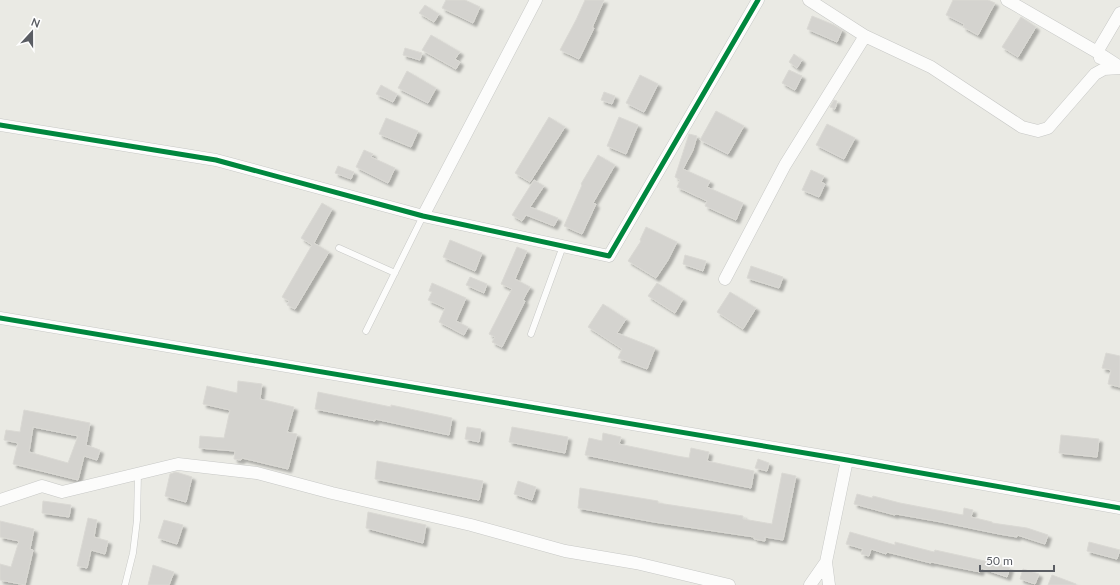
<svg xmlns="http://www.w3.org/2000/svg" width="1120" height="585" font-family="Lato,sans-serif">
	<style>
		.building { fill: #d4d3cf; stroke: #dad9d4; fill-rule: evenodd; filter: url(#shadow) }
		.lines { fill: none; stroke-linecap: round; stroke-linejoin: round }
		.lane-casing { stroke: #c7c8c6; stroke-width: 7 }
		.street-casing { stroke: #c7c8c6; stroke-width: 13 }
		.lane { stroke: #fcfcfb; stroke-width: 6 }
		.street { stroke: #fcfcfb; stroke-width: 12 }
		.cycleway-casing { stroke: #fff; stroke-width: 8 }
		.cycleway { stroke: #00873e; stroke-width: 5 }
	</style>
	<defs>
		<filter id="shadow"><feDropShadow dx="3.5" dy="3.5" stdDeviation="1" flood-color="#0004"/></filter>
	</defs>
	<rect width="100%" height="100%" fill="#eaeae4"/>
	<path class="building" d="M446 0H465L480 7 473 23 442 8Z
		M585 0H604L592 28H594L579 59 560 50 576 20Z
		M953 0H988L995 3 978 35 963 27 964 24 946 15Z
		M425 5 439 14 434 22 419 13Z
		M812 16 834 25 842 30 837 42 807 29Z
		M1021 17 1036 27 1018 57 1002 47Z
		M431 35 460 52 455 59 460 62 456 69 422 50Z
		M405 48 422 53 420 60 403 55Z
		M794 54 802 60 797 68 789 62Z
		M789 70 802 76 795 90 782 83Z
		M407 71 436 88 428 103 398 88Z
		M640 75 658 84 644 112 626 103Z
		M381 85 397 94 393 102 376 94Z
		M604 92 615 96 612 104 601 100Z
		M834 100 837 101 835 109 830 107Z
		M716 111 744 126 728 154 700 140Z
		M549 117 565 127 530 182 515 173Z
		M619 117 638 125 626 154 607 146Z
		M386 118 418 131 411 147 379 134Z
		M827 124 855 138 844 159 816 145Z
		M689 134 697 136 693 150 683 169 710 181 707 187 743 203 736 220 705 206 707 201 677 187 680 180 675 177Z
		M364 150 373 154 371 157 395 168 388 183 356 167Z
		M598 155 615 165 593 203 596 204 582 234 564 226 582 185 581 184Z
		M338 166 354 172 351 179 335 173Z
		M811 170 824 176 821 182 825 184 819 197 802 190Z
		M534 180 544 186 530 207 558 218 554 226 526 215 522 221 512 215Z
		M322 203 332 209 314 243 329 252 295 309 287 305 289 301 282 297 312 245 301 238Z
		M646 227 677 242 668 260 656 278 628 261 641 241 640 240Z
		M450 240 482 253 475 271 443 257Z
		M517 247 527 251 515 279 530 287 523 300 525 301 502 347 492 342 495 337 489 334 512 289 501 284Z
		M685 255 706 261 703 271 683 264Z
		M751 266 783 277 779 288 747 278Z
		M470 277 487 284 484 293 466 285Z
		M432 283 466 298 456 321 468 327 464 335 439 322 445 308 428 300 432 292 429 291Z
		M657 283 683 299 675 313 648 296Z
		M730 292 756 308 743 329 717 312Z
		M603 304 626 319 617 333 655 348 647 369 618 358 622 349 588 327Z
		M1106 353 1120 356V387L1108 384 1111 370 1102 368Z
		M238 381 262 384 260 399 294 407 287 432 297 434 288 469 242 458 241 460 234 459 235 451 199 448 200 436 224 438 230 410 203 404 207 386 237 393Z
		M318 392 391 407V405L452 418 449 435 375 419V421L315 409Z
		M24 410 90 423 86 445 100 450 97 460 84 456 78 480 13 464 18 443 4 440 6 430 20 432ZM33 427 78 436 68 463 29 452Z
		M467 427 481 429 479 442 465 439Z
		M512 427 568 437 565 453 509 442Z
		M603 433 621 437 619 444 677 456 689 458 691 448 709 452 707 461 754 471 751 488 585 455 589 438 602 441Z
		M1061 435 1099 439 1097 457 1059 453Z
		M758 459 769 463 767 471 755 468Z
		M377 461 483 481 479 500 375 479Z
		M176 472 192 477 186 502 165 496 170 474Z
		M782 473 796 476 783 540 765 537V541L754 539V537L654 522 578 508 580 488 658 501V503L743 516V519L772 524Z
		M518 481 536 487 532 500 514 494Z
		M857 494 872 498 873 496 900 503 963 515 964 508 973 510 971 517 992 522V523L1027 528 1048 535 1045 544 1017 535V537L999 534 941 522 896 514 895 515 854 504Z
		M43 501 71 505 69 517 42 513Z
		M368 512 426 525 423 543 366 528Z
		M88 518 97 520 94 537 108 541 105 554 91 550 87 568 77 566Z
		M164 520 183 525 177 544 158 538Z
		M0 521 34 529 30 549 33 550 25 585 0 580V564L11 567 19 541 0 537Z
		M850 532 895 545V542L934 552 935 550 994 563V562L1010 568 1007 577 981 568 980 572 931 562V563L887 552 886 554 871 549 869 556 861 554 863 549 846 544Z
		M1089 542 1120 550 1117 559 1087 551Z
		M153 565 174 572 169 585H148Z
		M1023 569 1039 574 1035 584 1020 579Z
		M1052 575 1076 584V585H1048Z"/>
	<g class="lines">
		<defs>
			<path id="lane" d="M339 248 395 273
				M366 331 423 216
				M531 334 563 246
				M125 585 133 553 137 520 138 473"/>
			<path id="street" d="M809 0 865 36 931 67 1022 127 1038 131 1048 128 1095 74 1104 69 1120 68
				M1007 0 1097 52 1120 67
				M1100 58 1101 56 1097 52 1120 13
				M0 125 216 160 423 216 609 256 758 0
				M423 216 536 0
				M725 279 785 165 865 36
				M0 318 847 460 1120 508
				M0 500 42 486 62 492 178 464 257 473 332 493 471 525 565 551 636 563 729 585
				M826 562 829 585
				M810 585 826 562 847 460"/>
		</defs>
		<use href="#lane" class="lane-casing"/>
		<use href="#street" class="street-casing"/>
		<use href="#lane" class="lane"/>
		<use href="#street" class="street"/>
		<defs>
			<path id="cycleway" d="M0 125 216 160 423 216 609 256 758 0
				M0 318 847 460 1120 508"/>
		</defs>
		<use href="#cycleway" class="cycleway-casing"/>
		<use href="#cycleway" class="cycleway"/>
	</g>
	<g transform="translate(32 32) rotate(21)" stroke="#ffffff" stroke-width="3" paint-order="stroke">
	<path d="M0-3L7 15L0 10L-7 15Z" fill="#5a5d63"/>
	<text y="-6" font-size="11" font-weight="bold" text-anchor="middle" fill="#5a5d63">N</text>
	</g>
	<path d="M980 565v6h74v-6" fill="none" stroke="#5a5d63" stroke-width="2"/>
	<text x="986" y="565" font-size="12" fill="#5a5d63" stroke="#ffffff" stroke-width="3" paint-order="stroke">50 m</text>
</svg>
